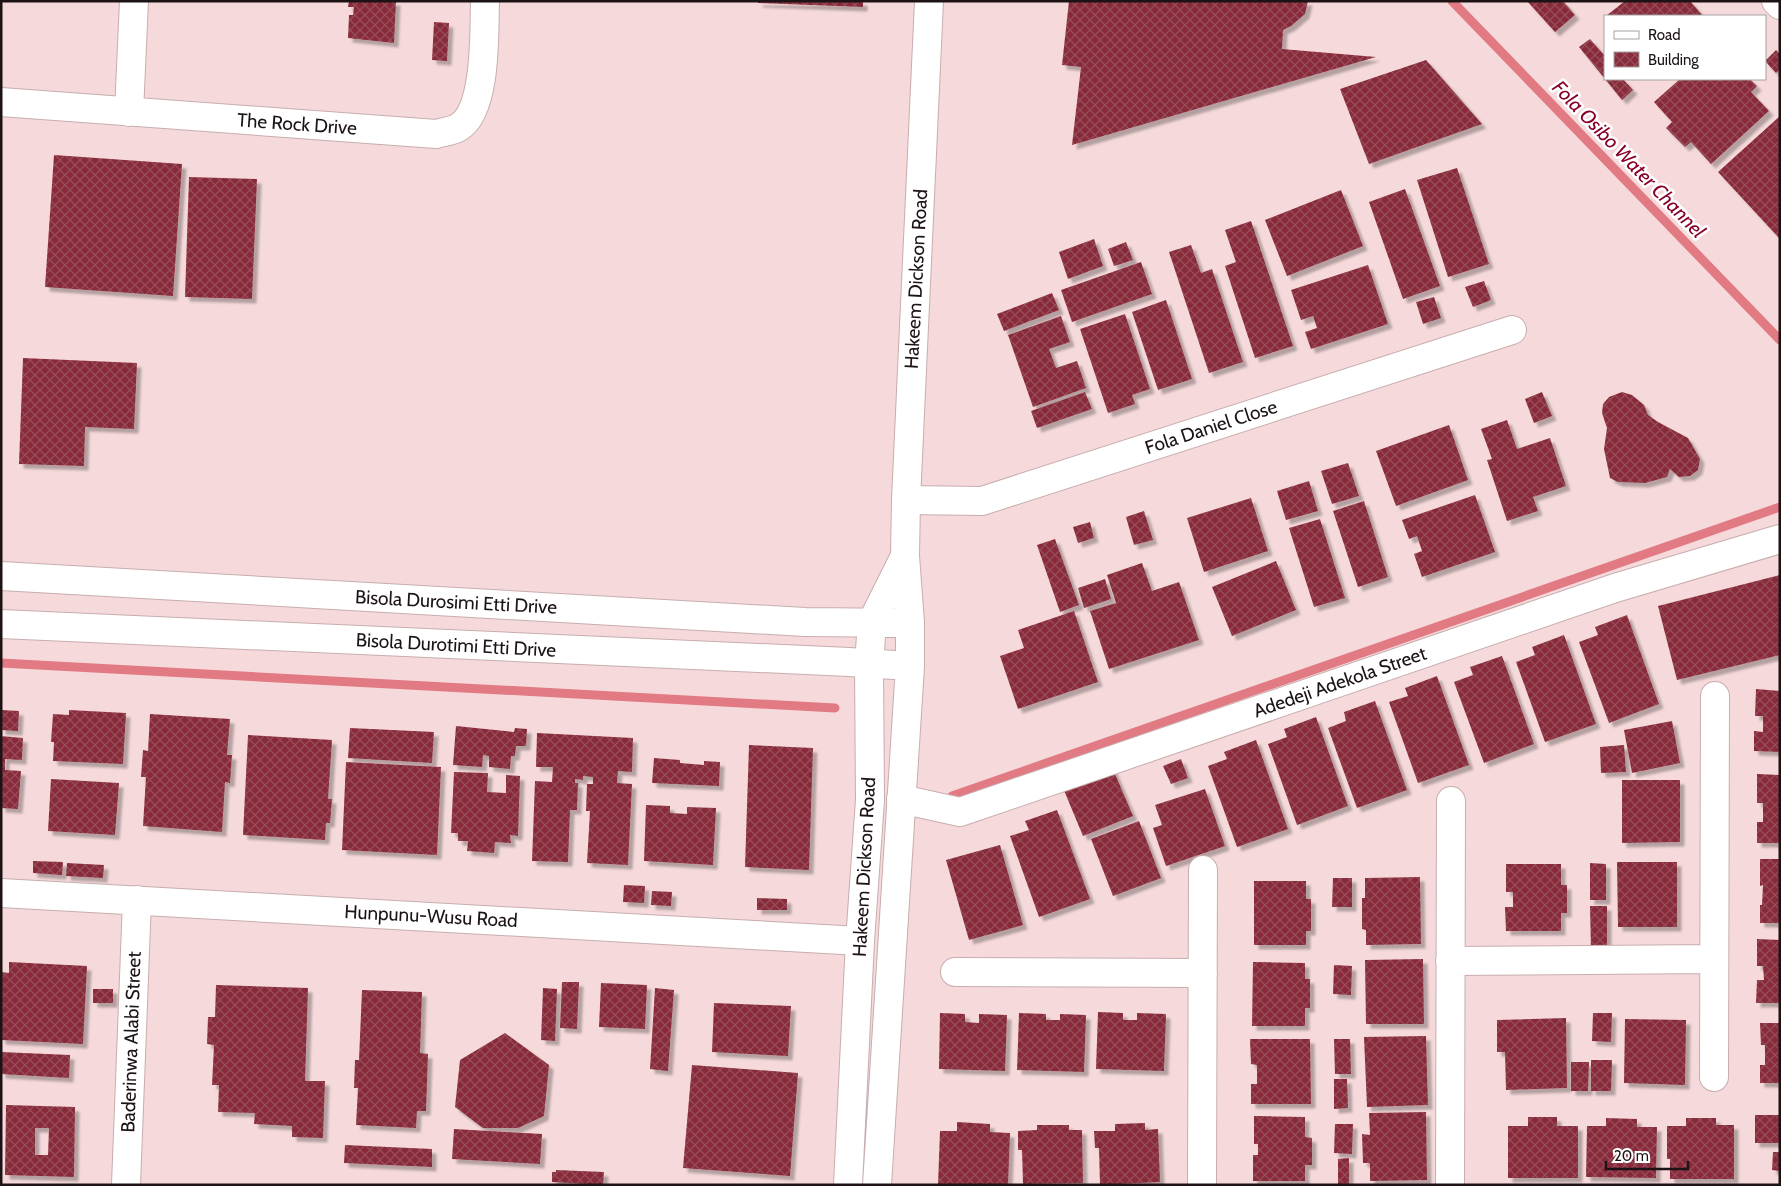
<svg xmlns="http://www.w3.org/2000/svg" width="1781" height="1186" font-family="Cabin,sans-serif">
	<style>
		.lines { fill: none; stroke-linecap: round; stroke-linejoin: round }
		.stream { stroke: #e17a83; stroke-width: 9 }
		.building { fill: url(#building-cross-hatch); fill-rule: evenodd; filter: url(#shadow) }
		.minor-casing { stroke: #c8adae; stroke-width: 30 }
		.tertiary-casing { stroke: #c8adae; stroke-width: 30 }
		.secondary-casing { stroke: #c8adae; stroke-width: 30 }
		.minor { stroke: #fff; stroke-width: 28 }
		.tertiary { stroke: #fff; stroke-width: 28 }
		.secondary { stroke: #fff; stroke-width: 28 }
		.labels { text-anchor: middle; dominant-baseline: central; stroke-width: 5; stroke-linejoin: round; paint-order: stroke }
		.street-label { font-size: 19px; fill: #1d1314; stroke: #fff }
		.water-label { font-size: 20px; font-style: italic; fill: #87002a; stroke: #fff }
	</style>
	<defs>
		<pattern id="building-cross-hatch" width="8" height="8" patternUnits="userSpaceOnUse" patternTransform="scale(1.25)"><rect width="8" height="8" fill="#892b3a"/><path d="M0 0l8 8M0 8l8-8" fill="none" stroke="#964e5a"/></pattern>
		<filter id="shadow"><feDropShadow dx="4.5" dy="4.5" stdDeviation="1" flood-color="#0004"/></filter>
	</defs>
	<rect width="100%" height="100%" fill="#f6dadb"/>
	<g class="lines">
		<path class="stream" d="M1452 1 1780 340
			M1 663 835 708
			M952 796 1780 507"/>
	</g>
	<path class="building" d="M349 1H396L394 43 348 38 349 15H353L354 7H348Z
		M758 1H863V7L758 3Z
		M1069 1H1308L1305 14 1291 26 1283 30 1282 49 1376 57 1072 145 1081 67 1062 65Z
		M1527 1H1563L1575 15 1555 32Z
		M1625 1H1690L1703 16H1606Z
		M434 22 449 23 447 61 432 60Z
		M1590 39 1605 56V79L1579 47Z
		M1776 50 1780 54V69L1776 73 1765 61Z
		M1426 60 1482 124 1369 164 1340 89Z
		M1605 79H1623L1633 90 1622 100Z
		M1680 79H1750L1757 86 1751 92 1769 111 1711 164 1691 142 1685 147 1666 128 1672 122 1654 102Z
		M1780 116V239L1718 172Z
		M54 155 182 164 173 296 45 287Z
		M1457 168 1489 264 1448 277 1417 180Z
		M189 177 257 179 252 299 185 297Z
		M1405 189 1440 286 1403 299 1369 202Z
		M1341 190 1363 246 1287 276 1265 220Z
		M1251 221 1293 346 1255 358 1225 266 1236 262 1225 230Z
		M1094 239 1103 266 1068 279 1059 252Z
		M1126 242 1133 260 1114 266 1108 249Z
		M1191 245 1201 273 1212 269 1243 362 1209 373 1169 252Z
		M1141 262 1152 294 1072 322 1061 290Z
		M1368 265 1388 324 1311 349 1305 332 1317 328 1313 316 1301 320 1291 290Z
		M1484 281 1491 300 1473 307 1465 287Z
		M1052 293 1059 310 1004 331 997 314Z
		M1434 297 1441 318 1423 324 1416 302Z
		M1166 300 1192 379 1158 390 1132 312Z
		M1125 314 1150 389 1132 395 1135 404 1108 413 1080 329Z
		M1061 316 1070 342 1049 349 1056 368 1077 361 1086 388 1033 407 1008 335Z
		M23 358 137 363 134 429 85 427 84 466 19 464Z
		M1085 392 1092 409 1037 428 1031 411Z
		M1542 392 1552 416 1534 423 1525 399Z
		M1622 392 1632 395 1644 405 1648 415 1658 422 1688 438 1700 459 1698 470 1690 476 1679 477 1670 469 1667 477 1645 483 1618 482 1610 478 1604 449 1607 428 1602 413 1603 404 1609 397Z
		M1507 420 1517 449 1550 438 1566 486 1533 497 1538 511 1507 521 1487 460 1492 459 1481 429Z
		M1449 425 1468 480 1396 506 1376 451Z
		M1348 463 1359 496 1332 504 1321 471Z
		M1309 481 1318 511 1286 520 1277 491Z
		M1475 495 1495 552 1422 577 1414 554 1422 551 1417 536 1409 539 1402 520Z
		M1251 498 1268 551 1204 572 1187 518Z
		M1364 501 1388 577 1358 587 1333 511Z
		M1144 511 1153 540 1134 545 1126 517Z
		M1320 519 1345 598 1314 607 1289 528Z
		M1090 522 1094 538 1078 543 1073 527Z
		M1055 539 1079 605 1060 612 1037 545Z
		M1276 561 1296 610 1232 636 1212 587Z
		M1142 563 1152 591 1179 582 1199 640 1109 669 1090 611 1116 603 1107 575Z
		M1780 575V655L1677 680 1658 606Z
		M1105 579 1111 599 1084 608 1078 588Z
		M1074 611 1098 682 1018 709 1000 656 1024 648 1018 630Z
		M1627 615 1659 704 1609 723 1579 642 1598 635 1595 627Z
		M1564 635 1596 724 1545 742 1516 662 1535 655 1532 647Z
		M1502 656 1534 744 1484 763 1454 682 1473 675 1470 667Z
		M1437 676 1469 765 1418 783 1389 702 1408 696 1405 688Z
		M1756 689 1780 691V752L1754 751V731L1763 732V716H1755Z
		M1375 701 1407 790 1357 808 1328 728 1346 721 1344 712Z
		M1 710 19 711 18 731 1 730Z
		M69 710 126 713 123 764 53 761 54 742H51L53 714 69 715Z
		M150 714 230 719 227 755H232L230 783 225 782 222 832 143 826 146 777H141L143 750 148 751Z
		M1316 717 1348 806 1297 825 1268 744 1287 737 1284 729Z
		M1672 721 1680 763 1632 773 1624 730Z
		M456 726 514 732 515 728 527 729 526 746H516L515 756H511L510 769 489 767V756L483 755 482 767 453 765Z
		M350 728 434 732 432 763 348 758Z
		M537 733 633 738 632 772 618 771 617 783 632 784 628 865 587 863 590 811H586L587 784H593V777L583 776V780L575 779V783H578L577 810H570L568 862 532 861 535 781 552 782 553 767H536Z
		M248 735 332 740 328 799H332L330 823H326L325 840 243 835Z
		M1 736 23 738 22 760 5 759V770L21 771 18 809 1 808Z
		M1256 740 1288 829 1237 847 1208 766 1227 759 1224 752Z
		M749 745 813 748 809 870 745 867Z
		M1624 745 1626 772 1601 773 1600 747Z
		M654 758 680 760V763L704 765V761L720 762 719 786 652 783Z
		M1181 759 1188 778 1171 784 1163 766Z
		M346 762 441 767 437 855 342 850Z
		M1112 767 1133 816 1083 836 1063 788Z
		M454 772 488 773 487 792 506 793V775L520 776 518 836 510 835 511 843 495 842 494 853 467 851 468 841H458V833H451Z
		M1757 774 1780 775V843H1757V822H1763V803H1757Z
		M51 779 119 783 115 835 48 831Z
		M1622 780H1680V842L1622 843Z
		M1205 789 1225 846 1166 866 1153 828 1162 825 1155 805Z
		M646 805 670 806V813L687 814V807L716 808 713 865 644 861Z
		M1057 810 1090 899 1039 917 1010 836 1029 830 1025 821Z
		M1139 821 1161 878 1113 896 1091 839Z
		M1000 845 1023 925 969 940 946 860Z
		M1760 859H1780V923H1760V905H1762L1763 885 1760 886Z
		M33 861 63 862 62 875 33 873Z
		M1617 862H1677V927H1618Z
		M67 863 104 865 103 878 66 876Z
		M1590 863 1606 864V900H1590Z
		M1506 864H1561V885H1567V913H1561V931H1506L1505 907H1513V892H1506Z
		M1420 877 1421 944 1366 945V930L1362 929V898H1365V878Z
		M1333 878H1352V907H1332Z
		M1254 881H1306V899H1311V931H1306V945H1254Z
		M624 885 645 886 644 903 623 902Z
		M652 891 672 892 671 906 651 905Z
		M757 898 787 899V910H757Z
		M1590 906H1607V951H1591Z
		M1757 939 1780 940V1003H1756L1757 980H1764L1763 966H1757Z
		M1423 959 1424 1024H1366L1365 960Z
		M9 962 87 966 83 1044 1 1040V972L9 973Z
		M1253 962 1305 963V979H1310V1008H1305V1026H1252Z
		M1334 965 1352 966 1351 995 1333 994Z
		M562 982H579L577 1029 560 1028Z
		M601 983 647 985 645 1029 599 1027Z
		M216 985 308 988 305 1081H325L323 1138 292 1137V1126L254 1124 255 1113 218 1112 219 1085H212L214 1045 207 1044 208 1017H215Z
		M543 988 557 989 555 1041 541 1040Z
		M655 988 674 990 668 1071 650 1069Z
		M93 989H113V1003H93Z
		M362 990 422 992 420 1053 428 1054 426 1111H417L416 1128 356 1125 358 1088H354L355 1060H359Z
		M714 1003 791 1006 788 1056 712 1052Z
		M1098 1012 1123 1013V1020H1137V1013L1166 1014 1164 1071 1096 1069Z
		M940 1013 965 1014V1022L979 1023V1014L1007 1015 1005 1071 939 1069Z
		M1019 1013 1046 1014V1020H1060V1014L1086 1015 1084 1072 1017 1070Z
		M1593 1013H1612L1611 1042 1592 1041Z
		M1566 1018 1567 1088 1506 1090 1505 1052H1497V1020Z
		M1625 1019 1686 1020 1685 1085 1624 1083Z
		M1760 1023H1780V1083H1760V1065H1765V1045H1761Z
		M505 1033 549 1065 544 1116 518 1128H483L455 1107 460 1060Z
		M1426 1036 1428 1105 1367 1107 1364 1037Z
		M1250 1039H1310L1311 1104H1251V1084H1257V1065L1251 1064Z
		M1334 1039H1350L1351 1074H1335Z
		M1 1052 70 1055 69 1078 1 1074Z
		M1591 1060H1612L1611 1091H1591Z
		M1571 1062H1589L1588 1091H1571Z
		M692 1065 798 1073 790 1176 683 1168Z
		M1334 1079H1347L1348 1108 1334 1109Z
		M6 1105 75 1107 74 1177 5 1175ZM35 1128H49L48 1155H35Z
		M1426 1112 1427 1180 1370 1181V1163H1363L1362 1134 1370 1135 1369 1113Z
		M1755 1115H1780V1143H1755Z
		M1254 1116 1305 1117V1137L1312 1138V1165H1305V1181H1253V1155H1258V1144H1254Z
		M1528 1117H1557V1126H1578V1178H1508V1126H1528Z
		M1606 1118 1637 1119V1127H1657L1656 1178 1586 1177 1587 1126H1606Z
		M1686 1118H1716V1125H1734V1179H1670V1159H1667V1126H1686Z
		M957 1122 990 1124V1132L1010 1133 1008 1185H938L940 1131H957Z
		M1145 1123V1130L1158 1129 1160 1182 1100 1185 1099 1148H1095L1094 1131H1115V1124Z
		M1335 1124H1353L1352 1154 1334 1153Z
		M1037 1125H1069V1130H1082L1083 1183 1023 1184 1022 1150H1018V1131L1037 1130Z
		M454 1129 542 1134 540 1164 452 1159Z
		M345 1145 432 1149V1167L344 1163Z
		M1773 1152H1780V1171L1772 1170Z
		M1349 1158V1185H1338V1159Z
		M556 1170 604 1172 603 1185 552 1182V1172H556Z"/>
	<g class="lines">
		<defs>
			<path id="minor" d="M1776 1 1780 5
				M1 102 436 134C443 132 453 131 459 127 487 110 484 32 485 1
				M129 112 134 1
				M906 500 982 501 1512 330
				M901 799 960 812 1615 588 1780 539
				M1 893 860 941
				M1450 961 1714 959
				M955 972 1203 973
				M1714 1077 1715 696
				M126 1185 137 900
				M1202 1185 1203 870
				M1450 1185 1451 801"/>
			<path id="tertiary" d="M872 622 905 556
				M910 623 905 556 906 500 929 1"/>
			<path id="secondary" d="M1 576 805 622 910 623V666L877 1185
				M1 624 849 662 910 666
				M848 1185 860 941 870 800 869 664 872 622"/>
		</defs>
		<use href="#minor" class="minor-casing"/>
		<use href="#tertiary" class="tertiary-casing"/>
		<use href="#secondary" class="secondary-casing"/>
		<use href="#minor" class="minor"/>
		<use href="#tertiary" class="tertiary"/>
		<use href="#secondary" class="secondary"/>
	</g>
	<g class="labels">
		<g class="street-label">
			<text transform="translate(297 124) rotate(4)">The Rock Drive</text>
			<text transform="translate(916 279) rotate(-87)">Hakeem Dickson Road</text>
			<text transform="translate(1211 427) rotate(-18)">Fola Daniel Close</text>
			<text transform="translate(456 602) rotate(3)">Bisola Durosimi Etti Drive</text>
			<text transform="translate(456 645) rotate(3)">Bisola Durotimi Etti Drive</text>
			<text transform="translate(1340 682) rotate(-19)">Adedeji Adekola Street</text>
			<text transform="translate(864 867) rotate(-87)">Hakeem Dickson Road</text>
			<text transform="translate(431 916) rotate(3)">Hunpunu-Wusu Road</text>
			<text transform="translate(131 1042) rotate(-88)">Baderinwa Alabi Street</text>
		</g>
		<g class="water-label">
			<text transform="translate(1629 159) rotate(46)">Fola Osibo Water Channel</text>
		</g>
	</g>
	<rect width="1781" height="1186" fill="none" stroke="#1d1314" stroke-width="5"/>
	<rect x="1604" y="15" width="162" height="65" fill="#ffffff" stroke="#a5a1a1"/>
	<rect x="1614" y="31" width="25" height="8" fill="#ffffff" stroke="#a5a1a1"/>
	<text x="1648" y="40" font-size="15" fill="#1d1314">Road</text>
	<rect x="1614" y="52" width="25" height="15" fill="url(#building-cross-hatch)" stroke="#a5a1a1"/>
	<text x="1648" y="65" font-size="15" fill="#1d1314">Building</text>
	<path d="M1606 1161v8h82v-8" fill="none" stroke="#1d1314" stroke-width="2.5"/>
	<text x="1614" y="1161" font-size="15" fill="#1d1314" stroke="#ffffff" stroke-width="4" paint-order="stroke">20 m</text>
</svg>
